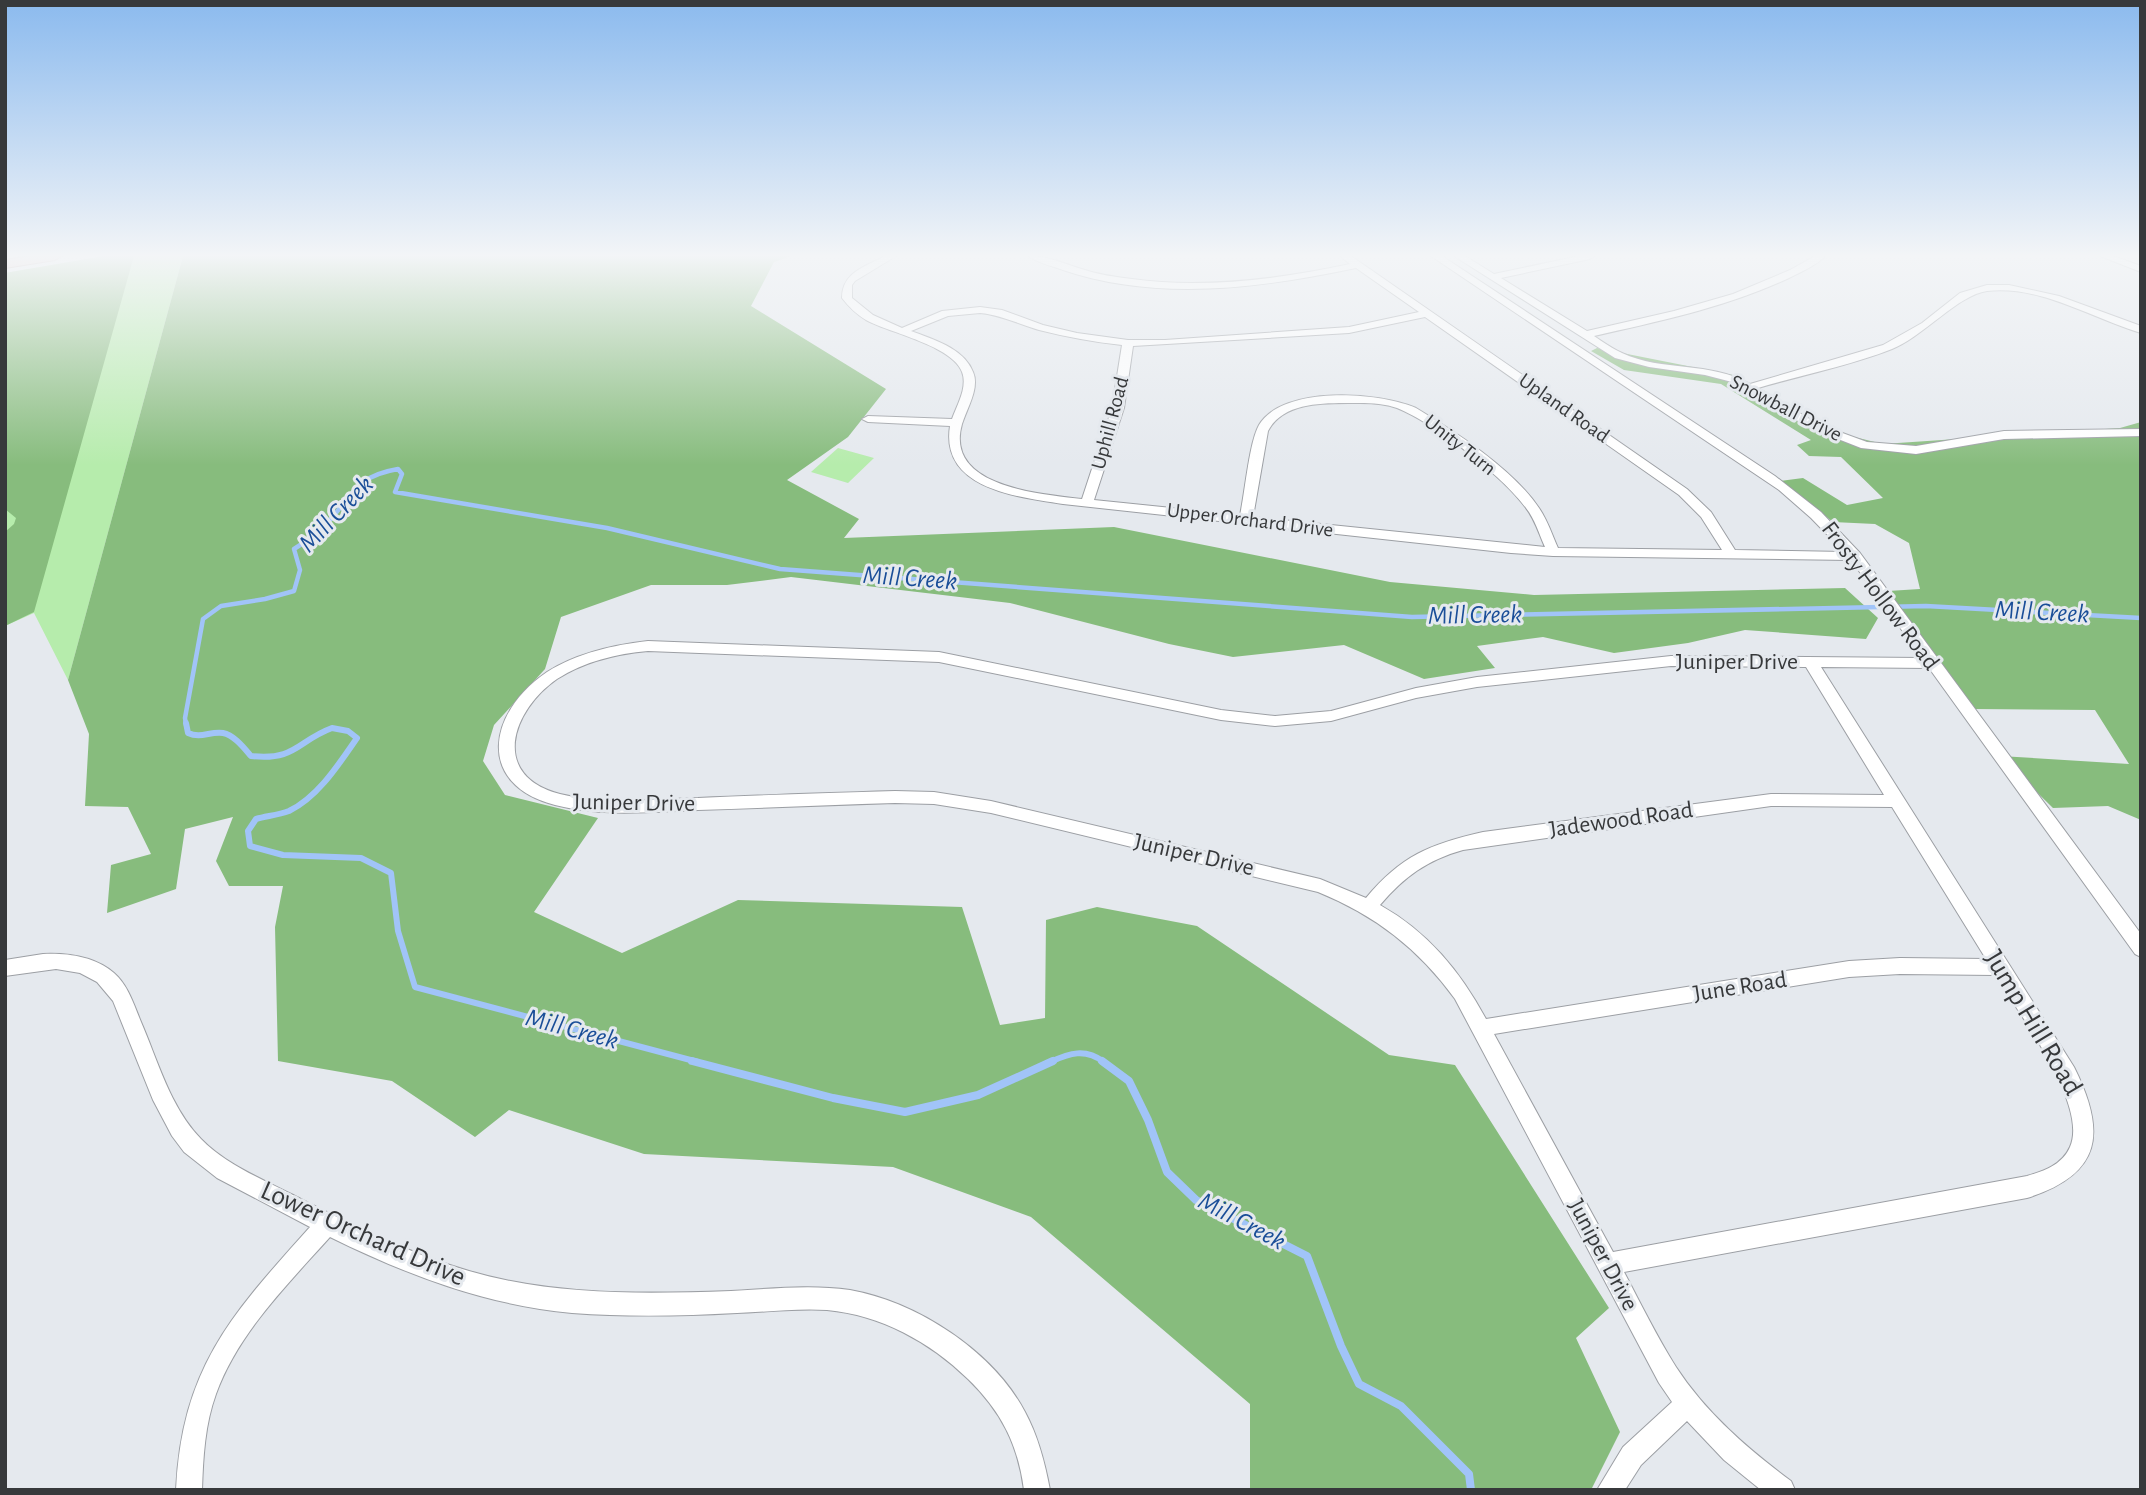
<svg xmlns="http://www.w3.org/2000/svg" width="2146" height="1495" font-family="'Alegreya Sans',sans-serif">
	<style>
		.green { fill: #b6ecac }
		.forest { fill: #87bc7d }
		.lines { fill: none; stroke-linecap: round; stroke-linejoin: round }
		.stream-far2 { stroke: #a1c4f8; stroke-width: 4.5 }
		.stream-far1 { stroke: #a1c4f8; stroke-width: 6 }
		.stream { stroke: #a1c4f8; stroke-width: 8 }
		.street-casing { stroke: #9c9fa4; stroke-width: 2 }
		.primary-casing { stroke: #a06e6c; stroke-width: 2 }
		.street { fill: #fff; fill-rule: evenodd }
		.primary { fill: #e8b9b6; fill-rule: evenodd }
		.labels { text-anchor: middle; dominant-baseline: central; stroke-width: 6; stroke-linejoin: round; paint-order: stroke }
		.far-street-label { font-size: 21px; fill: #37393b; stroke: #e5e9ee }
		.street-label { font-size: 24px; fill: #37393b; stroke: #e5e9ee }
		.water-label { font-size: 26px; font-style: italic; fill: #1a4e98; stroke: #e5e9ee }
		.near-street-label { font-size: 28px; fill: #37393b; stroke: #e5e9ee }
	</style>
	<rect width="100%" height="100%" fill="#e5e9ee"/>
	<path class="green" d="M104 256H183L68 680 34 613 5 626V273Z
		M838 448 874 458 848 483 811 472Z"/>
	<path class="forest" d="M104 256H134L34 612 5 626V532L14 524 16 518 5 509V273Z
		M183 256H791L774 262 751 306 886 389 848 437 787 480 859 519 844 538 1114 527 1390 582 1534 595 1845 588 1878 618 1866 639 1745 630 1688 643 1614 653 1543 637 1477 646 1495 668 1424 679 1344 645 1233 657 1169 644 1010 603 791 577 727 585H651L561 617 545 669 494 725 483 761 505 795 598 818 534 912 622 953 738 900 962 907 1000 1025 1045 1018 1046 920 1097 907 1197 926 1389 1055 1455 1065 1609 1308 1576 1338 1620 1432 1591 1490H1250V1404L1031 1217 893 1167 644 1154 509 1110 475 1137 392 1081 278 1061 275 927 283 886H229L216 861 233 817 185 829 176 889 107 913 111 865 151 854 128 807 85 806 89 734 68 680Z
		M1597 348 1733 375 1834 432 1883 444 2120 428 2141 422V820L2108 806 2053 808 2000 756 2129 764 2095 710 1974 709 1888 591 1920 589 1909 543 1875 524 1833 522 1780 481 1803 478 1847 505 1883 498 1841 457 1809 456 1797 445 1811 440 1721 384 1624 370 1591 351Z"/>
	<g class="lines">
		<path class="stream-far2" d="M186 725 185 718 203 619 221 606 265 599 294 591 300 570 294 549C307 541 319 533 329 521 354 493 357 476 398 469L402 474 395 492 607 528 780 569 1412 617 1926 606 2141 618"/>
		<path class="stream-far1" d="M186 723 188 733C201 739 210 731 223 733 234 735 244 748 251 756 296 761 297 741 332 728L348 731 357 738C339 764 318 797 289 811 278 815 267 816 256 819L248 831 250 846 283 855 361 858 391 873 398 931 415 987 698 1062
			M1050 1062C1070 1053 1085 1048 1104 1062"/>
		<path class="stream" d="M692 1061 833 1098 905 1112 978 1095 1053 1061
			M1102 1061 1129 1081 1148 1120 1167 1172 1196 1200 1307 1256 1341 1346 1359 1384 1401 1406 1469 1474 1471 1490"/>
		<defs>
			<path id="street" d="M885 256H896L855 281 852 285V298L873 315 902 328 942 311 980 307 1002 310 1043 325 1077 333 1128 340H1165L1349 327 1419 312 1356 268C1262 288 1157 302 1063 270 1052 266 1038 263 1028 256 1048 255 1066 265 1085 270 1100 275 1116 277 1132 279 1204 289 1280 279 1350 264L1340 256H1351L1687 489 1711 512 1735 550 1844 552 1811 518 1779 490 1431 256H1442L1775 476 1821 512 1860 553 2141 934V957L2135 954 1929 668 1821 667 2074 1067C2107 1133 2102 1174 2027 1198L1624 1272C1641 1304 1657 1337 1676 1367 1706 1413 1748 1449 1791 1481L1795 1490H1761L1724 1460 1687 1421 1641 1465 1625 1490H1597L1623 1447 1672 1402 1659 1383 1455 999C1419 949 1375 915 1318 892L991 813 934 804 895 803C829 805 764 808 698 810 650 812 602 817 555 805 474 784 489 711 547 672 577 653 613 645 648 641L939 652 1221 710 1275 716 1331 711 1416 688 1477 677 1671 656 1922 658 1851 560 1553 556 1511 553 1063 504C1018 497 940 489 950 426L868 422 862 419 868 416 952 419C957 405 968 387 962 372 953 346 890 333 866 320 856 314 849 307 842 298 842 272 865 267 885 256ZM980 313C1001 315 1019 324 1039 330 1067 337 1094 342 1122 345L1112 408 1082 499C1040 494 944 487 962 424 967 408 980 388 973 372 964 348 932 339 911 331L948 316ZM1425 317 1679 495 1701 517 1722 550 1558 548C1552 535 1548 521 1539 508 1513 469 1456 432 1416 408 1379 392 1283 385 1259 425 1249 443 1245 493 1240 515L1094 500 1124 408 1133 346 1349 333ZM1360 403C1372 403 1386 404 1397 408 1434 423 1503 476 1526 508 1535 519 1539 534 1545 547L1253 517 1268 431C1284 400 1329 403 1360 403ZM648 651 939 662 1221 720 1275 726 1331 721 1416 698 1477 687 1671 666 1806 667 1884 795 1771 794 1483 832C1430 844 1401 856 1366 898L1320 879 991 801 934 792 895 791C829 793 763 795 698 798 652 799 605 805 560 794 490 776 511 711 557 679 585 661 616 654 648 651ZM1771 806 1892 807 1986 959 1900 958 1849 961 1486 1019C1460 971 1428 932 1380 905 1404 877 1427 860 1463 850ZM1900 974 1995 975C2018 1012 2089 1105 2070 1147 2062 1165 2044 1171 2027 1176L1613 1252 1494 1034 1849 977Z
				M1454 256H1465L1494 274 1579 256H1594L1590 259 1501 278 1587 331 1674 311 1733 294 1790 270 1815 256H1825C1817 265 1801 272 1789 278 1727 307 1661 321 1594 336 1603 342 1613 349 1622 353 1662 372 1711 361 1750 384L1883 345 1922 323 1960 293 1987 285H2009L2059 296 2141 326V333C2091 318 2041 285 1987 291 1958 295 1924 336 1892 349 1849 366 1802 375 1758 388L1818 424 1867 442 1916 446 2004 431 2141 429V436L2004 439 1916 454 1861 448 1810 428 1732 382 1705 375 1649 367 1615 358Z
				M2100 256H2113L2141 266V272Z
				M43 954C67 953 94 956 114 973 128 985 134 1005 141 1022 158 1061 170 1107 201 1139 225 1164 260 1178 291 1194 349 1223 407 1253 469 1271 554 1296 644 1294 731 1291 770 1289 810 1284 850 1290 917 1302 993 1351 1025 1412 1038 1436 1045 1463 1050 1490H1024C1018 1444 1001 1411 968 1379 930 1342 881 1315 827 1310 797 1308 767 1312 737 1313 682 1316 627 1317 572 1313 486 1305 407 1275 330 1237 288 1284 238 1333 216 1394 205 1424 203 1457 202 1490H176C182 1367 232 1314 310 1227L217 1178 184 1152 172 1136 153 1100 113 1001 97 982 80 973 56 969 5 976V960Z"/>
			<path id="primary" d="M30 256H62L55 260 5 268V260Z"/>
		</defs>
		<use href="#street" class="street-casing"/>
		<use href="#primary" class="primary-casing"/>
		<use href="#street" class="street"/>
		<use href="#primary" class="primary"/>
	</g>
	<linearGradient id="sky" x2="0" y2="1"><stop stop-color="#8bbaee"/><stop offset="0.55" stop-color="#f3f5f7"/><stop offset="1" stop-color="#f3f5f7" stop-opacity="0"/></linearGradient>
	<rect width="2146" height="465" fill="url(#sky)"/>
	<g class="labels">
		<g class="far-street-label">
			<text transform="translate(1564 408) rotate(35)">Upland Road</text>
			<text transform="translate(1786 408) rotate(27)">Snowball Drive</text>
			<text transform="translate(1110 423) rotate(-75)">Uphill Road</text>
			<text transform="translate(1460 445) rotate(38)">Unity Turn</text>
			<text transform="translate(1250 520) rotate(7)">Upper Orchard Drive</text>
		</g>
		<g class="street-label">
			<text transform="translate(1880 596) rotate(53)">Frosty Hollow Road</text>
			<text x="1737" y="662">Juniper Drive</text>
			<text transform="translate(634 803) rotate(1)">Juniper Drive</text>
			<text transform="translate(1621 820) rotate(-8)">Jadewood Road</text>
			<text transform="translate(1194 855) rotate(13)">Juniper Drive</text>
			<text transform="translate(1740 987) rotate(-9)">June Road</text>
			<text transform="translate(1603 1255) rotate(62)">Juniper Drive</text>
		</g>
		<g class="water-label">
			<text transform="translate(336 514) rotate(-46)">Mill Creek</text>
			<text transform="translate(910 578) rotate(4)">Mill Creek</text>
			<text transform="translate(2042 612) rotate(3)">Mill Creek</text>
			<text transform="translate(1475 615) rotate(-1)">Mill Creek</text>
			<text transform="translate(572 1029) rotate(15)">Mill Creek</text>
			<text transform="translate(1242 1221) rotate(28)">Mill Creek</text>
		</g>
		<g class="near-street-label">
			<text transform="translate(2033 1023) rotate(59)">Jump Hill Road</text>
			<text transform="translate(363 1234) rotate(24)">Lower Orchard Drive</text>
		</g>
	</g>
	<rect width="2146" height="1495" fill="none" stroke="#37393b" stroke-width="14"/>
</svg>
